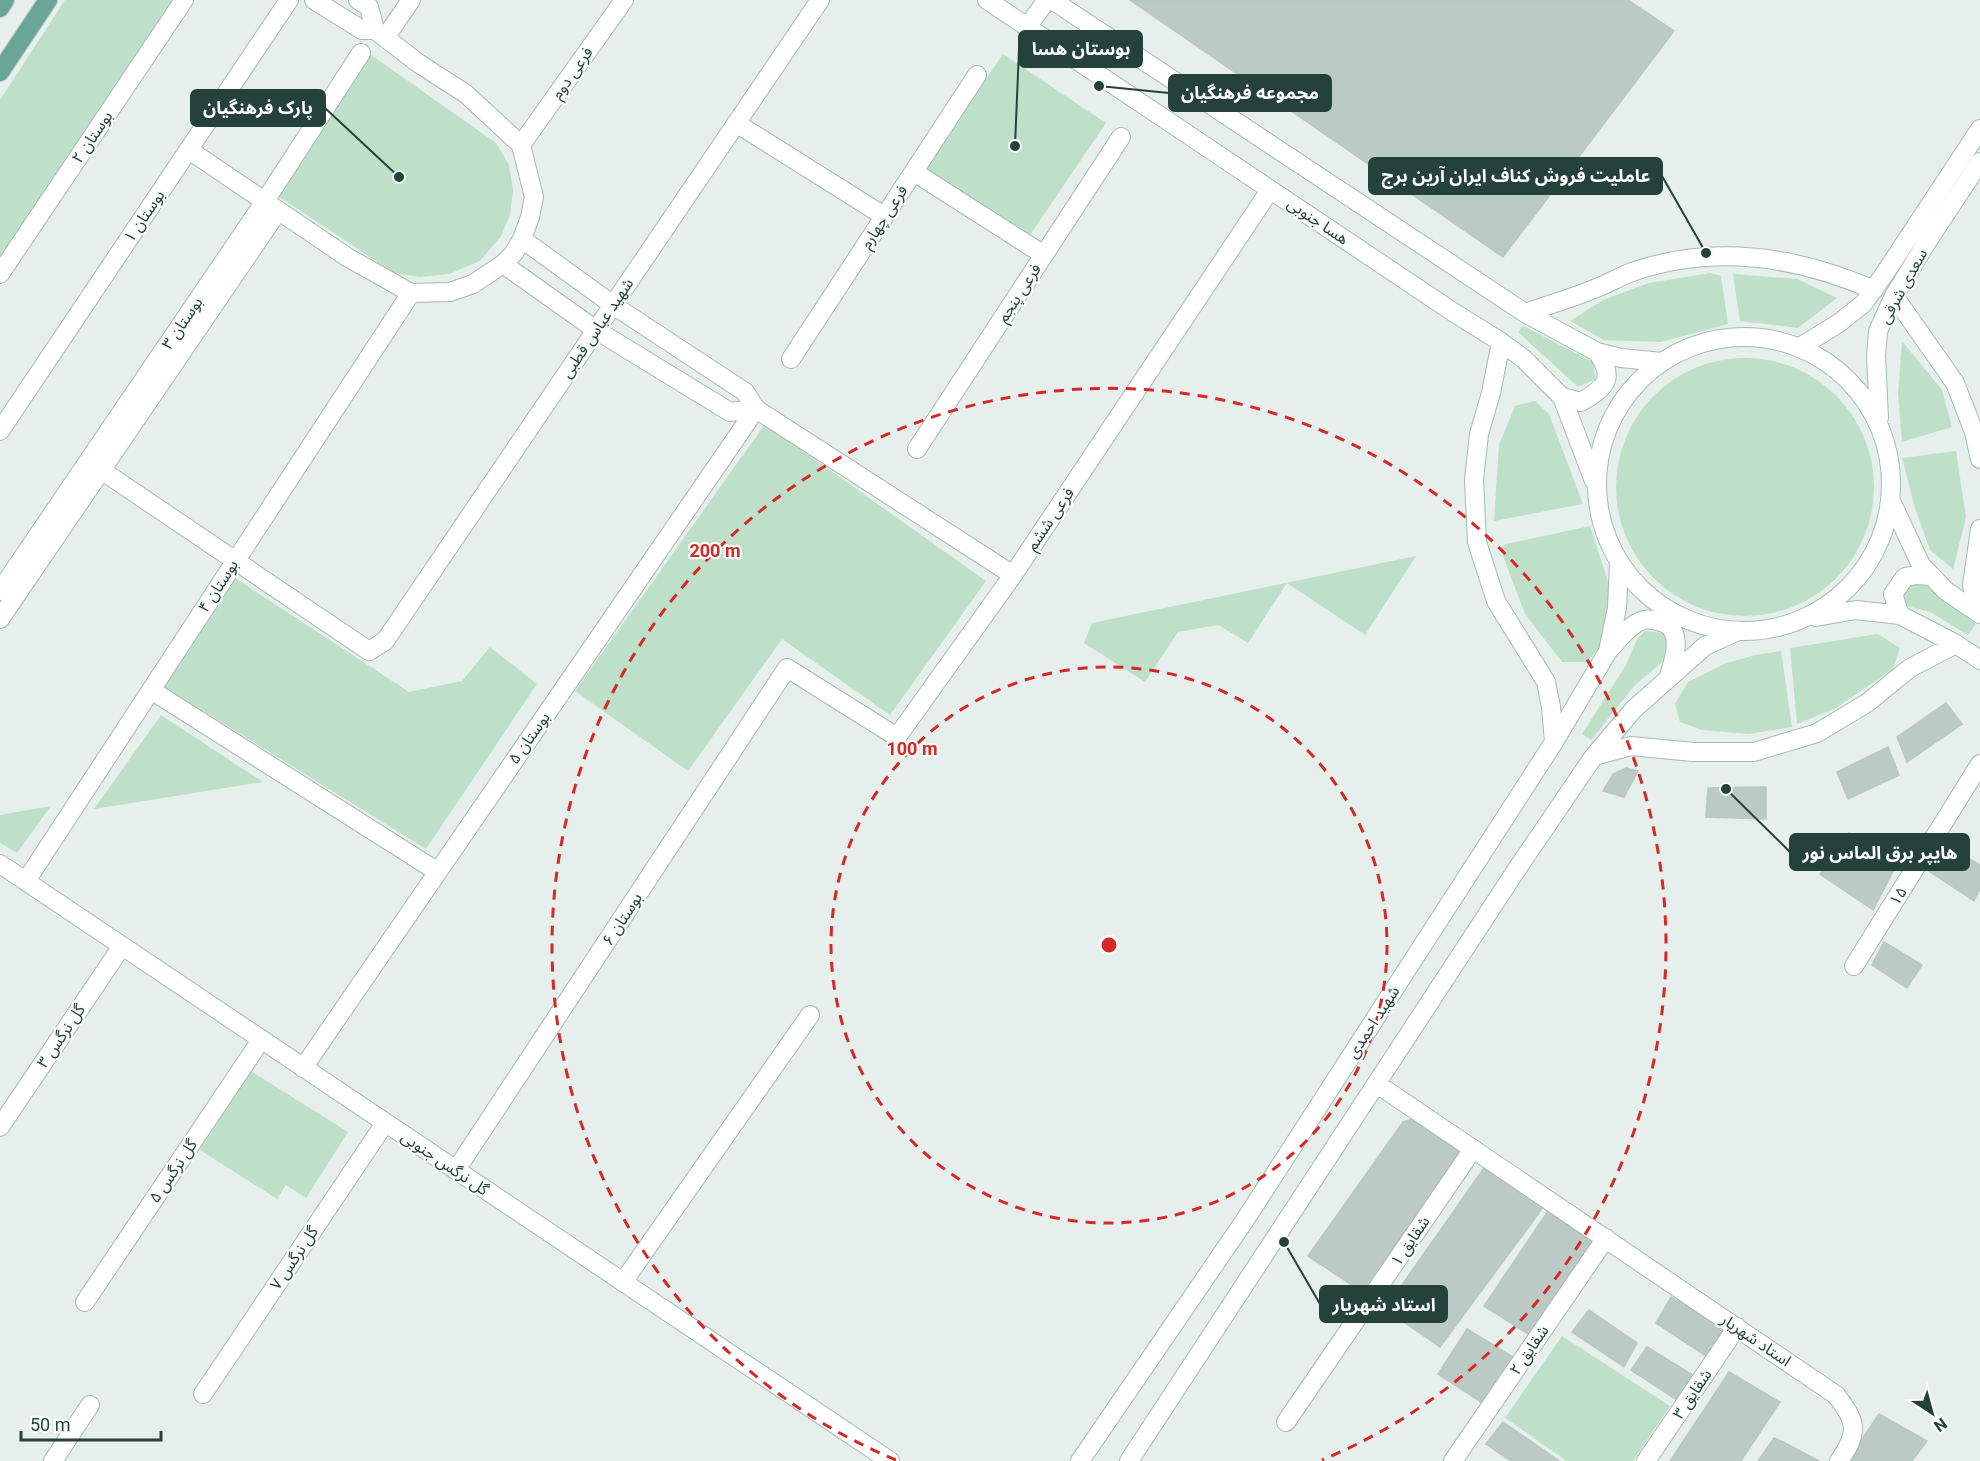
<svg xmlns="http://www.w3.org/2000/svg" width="1980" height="1461" font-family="Roboto,'Noto Sans Arabic',sans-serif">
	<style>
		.green { fill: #bfe0c8 }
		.building { fill: #bbcac4; stroke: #b8c9c2; stroke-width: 1.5 }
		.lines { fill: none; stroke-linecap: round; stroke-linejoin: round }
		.street-casing { stroke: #a8b8b2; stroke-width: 20 }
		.secondary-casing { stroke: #a4bbb3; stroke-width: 20 }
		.primary-casing { stroke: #c2cac8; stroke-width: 20 }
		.street { stroke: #fff; stroke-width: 18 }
		.secondary { stroke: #fff; stroke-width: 18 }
		.primary { stroke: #6aa596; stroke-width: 18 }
		.ring { fill: none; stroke: #d62828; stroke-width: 3; stroke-dasharray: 10 8 }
		.labels { text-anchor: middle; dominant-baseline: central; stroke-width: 4.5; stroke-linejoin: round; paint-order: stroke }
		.street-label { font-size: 16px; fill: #24423a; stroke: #f7fbf9 }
		.centre { fill: #d62828; stroke: #f7fbf9; stroke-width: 3 }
		.ring-label { font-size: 18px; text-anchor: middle; font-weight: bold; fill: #d62828; stroke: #f7fbf9; stroke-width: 4.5; stroke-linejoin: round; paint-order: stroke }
		.leader { fill: none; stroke: #24423a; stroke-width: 2 }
		.callout-dot { fill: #24423a; stroke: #f7fbf9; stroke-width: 2 }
		.callout { fill: #24423a; stroke: #24423a; stroke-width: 2 }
		.callout-label { font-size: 18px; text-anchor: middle; font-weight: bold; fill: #fff }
	</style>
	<rect width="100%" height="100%" fill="#e6efeb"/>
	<path class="green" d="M65 0H172L0 257V100Z
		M367 52 496 143 509 165 513 190 510 215 501 236 480 261 449 274 420 277 394 273 277 195Z
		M1003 54 1106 123 1028 238 925 168Z
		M1710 273 1721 276 1728 324 1661 342 1604 340 1570 321 1603 300 1649 283Z
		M1733 274 1797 279 1837 298 1798 328 1740 321Z
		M1523 326 1593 362 1596 379 1578 387 1518 332Z
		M1902 341 1942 390 1952 427 1902 442 1898 394Z
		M1616 487a129 129 0 1 1 258 0a129 129 0 1 1-258 0Z
		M1535 401 1549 414 1583 504 1494 521 1499 445 1515 406Z
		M765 424 986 581 890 715 782 639 688 771 575 691Z
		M1956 451 1966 517 1953 569 1930 550 1915 508 1902 458Z
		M1590 526 1610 588 1603 643 1587 662H1562L1525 614 1500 548 1506 544Z
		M1416 556 1365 635 1287 583 1248 643 1218 625 1178 632 1145 682 1084 643 1092 623Z
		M232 576 409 692 462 681 490 647 537 684 426 849 158 683Z
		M1915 582 1927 586 1976 624 1968 635 1930 612 1907 606 1903 591Z
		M1645 631 1663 633 1671 647 1666 659 1635 685 1591 740 1582 734 1626 665 1637 639Z
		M1878 634 1900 648 1893 669 1834 709 1797 724 1790 648Z
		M1781 651 1792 727 1749 734 1702 730 1680 722 1675 704 1688 682 1724 664 1755 655Z
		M161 715 263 782 94 809Z
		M51 806 17 853 0 843V815Z
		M251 1071 348 1132 306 1198 286 1185 277 1199 200 1150Z
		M1562 1336 1670 1406 1633 1461H1567L1505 1418Z"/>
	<path class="building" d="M1130 0H1628L1674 31 1503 257Z
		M1946 703 1962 724 1907 762 1897 737Z
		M1888 747 1899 775 1848 799 1837 772Z
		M1626 768 1638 771 1624 797 1603 791 1613 774Z
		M1766 787V819L1706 817 1708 788Z
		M1849 833 1898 862 1873 910 1820 874Z
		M1948 846 1980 865V889L1974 901 1929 871Z
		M1884 942 1922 965 1907 988 1872 965Z
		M1416 1118 1465 1153 1367 1295 1308 1256 1403 1122Z
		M1484 1168 1544 1206 1440 1347 1385 1309Z
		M1548 1211 1581 1232 1591 1240 1593 1250 1533 1337 1484 1306Z
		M1671 1297 1728 1332 1709 1358 1656 1323Z
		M1589 1310 1637 1343 1624 1367 1572 1332Z
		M1467 1329 1518 1360 1487 1406 1438 1374Z
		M1647 1347 1696 1377 1680 1402 1631 1370Z
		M1729 1372 1780 1402 1741 1461H1670Z
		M1879 1414 1927 1441 1912 1461H1847Z
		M1503 1422 1558 1460 1511 1461 1486 1444Z
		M1774 1438 1783 1442 1819 1461H1758Z"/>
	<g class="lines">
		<defs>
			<path id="street" d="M314 0 362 30H375
				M358 0 369 7 375 30
				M385 38 411 0
				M736 123 884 216
				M521 145 624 0
				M189 150 347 257 411 293 450 292 473 284 503 264 514 253 522 239 530 217 534 197 521 145 466 94 418 63 375 30
				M914 172 1044 255
				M265 201 361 53
				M522 239 613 305 745 392 756 409 1013 575
				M503 264 596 330 730 412 756 409
				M0 274 184 0
				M791 359 977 75
				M0 431 289 0
				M917 449 1121 137
				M101 470 369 651 385 641 820 0
				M151 690 438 872
				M26 881 411 293
				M1854 966 1980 764
				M303 1068 756 409
				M0 1127 122 946
				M456 1170 787 668 897 737 1013 575 1270 190
				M623 1282 810 1015
				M85 1302 261 1040
				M203 1394 385 1123
				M1836 1395C1857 1422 1859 1432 1839 1461
				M1286 1422 1473 1149
				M53 1461 90 1405
				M1453 1461 1606 1238
				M1646 1461 1737 1327"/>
			<path id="secondary" d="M987 0 1453 312 1501 342 1524 359 1562 397 1594 481
				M1052 0 1525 313 1597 352 1621 358 1662 362
				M1027 27 1047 0
				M1894 296 1955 383 1974 432 1980 459
				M1525 313C1548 305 1572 298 1594 289 1607 284 1619 277 1632 272 1713 244 1796 256 1874 290
				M1597 484a147 147 0 1 1 294 0a147 147 0 1 1-294 0Z
				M1501 342 1491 393 1479 434 1474 480 1477 542 1496 601 1546 682 1551 707 1554 742
				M1800 347 1839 323 1863 304 1885 273 1980 129
				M1562 397 1581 402C1606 387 1616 379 1597 352
				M1879 418 1876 356 1878 331 1894 296 1927 242 1980 162
				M1891 501 1921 565 1946 591 1980 614
				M0 591 265 201
				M1979 613 1972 585 1980 529
				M1900 615 1893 594 1905 577 1916 575 1932 576
				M1816 617 1856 610 1900 615 1956 644 1980 660
				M0 619 278 211
				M1608 651C1617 642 1627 627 1639 622 1644 619 1651 619 1657 621 1685 626 1675 657 1669 676
				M1594 756 1631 746 1693 752H1754L1817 733 1867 703 1910 668 1956 644
				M0 864 890 1461
				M1377 1084 1836 1395
				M1080 1461 1245 1220 1554 742 1608 651 1617 608 1619 563
				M1129 1461 1519 866 1594 756 1634 709 1705 646 1736 632"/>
			<path id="primary" d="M0 8 5 0
				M0 72 48 0"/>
		</defs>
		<use href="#street" class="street-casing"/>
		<use href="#secondary" class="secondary-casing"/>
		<use href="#primary" class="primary-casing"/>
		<use href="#street" class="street"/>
		<use href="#secondary" class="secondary"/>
		<use href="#primary" class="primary"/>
	</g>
	<g class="ring">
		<circle cx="1109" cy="945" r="278"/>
		<path d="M896 1460A557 557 0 1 1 1322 1460"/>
	</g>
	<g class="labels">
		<g class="street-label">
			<text transform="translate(572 73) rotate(-55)">فرعی دوم</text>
			<text transform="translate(92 137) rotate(-56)">بوستان ۲</text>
			<text transform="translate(144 216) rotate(-56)">بوستان ۱</text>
			<text transform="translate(884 217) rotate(-57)">فرعی چهارم</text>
			<text transform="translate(1318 221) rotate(34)">هسا جنوبی</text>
			<text transform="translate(1903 286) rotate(-61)">سعدی شرقی</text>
			<text transform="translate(1019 293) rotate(-57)">فرعی پنجم</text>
			<text transform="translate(182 323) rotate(-56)">بوستان ۳</text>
			<text transform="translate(597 328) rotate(-56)">شهید عباس قطبی</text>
			<text transform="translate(1050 519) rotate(-56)">فرعی ششم</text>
			<text transform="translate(218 586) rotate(-57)">بوستان ۴</text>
			<text transform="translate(529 738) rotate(-55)">بوستان ۵</text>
			<text transform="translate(1898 896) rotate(-58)">۱۵</text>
			<text transform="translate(622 919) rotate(-57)">بوستان ۶</text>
			<text transform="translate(1373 1022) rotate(-57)">شهید احمدی</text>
			<text transform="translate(61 1036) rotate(-56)">گل نرگس ۳</text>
			<text transform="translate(445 1163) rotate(34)">گل نرگس جنوبی</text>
			<text transform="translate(173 1171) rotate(-56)">گل نرگس ۵</text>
			<text transform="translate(1410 1241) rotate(-56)">شقایق ۱</text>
			<text transform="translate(294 1258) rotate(-56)">گل نرگس ۷</text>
			<text transform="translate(1756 1340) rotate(34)">استاد شهریار</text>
			<text transform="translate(1529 1350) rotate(-56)">شقایق ۲</text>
			<text transform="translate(1692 1394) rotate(-56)">شقایق ۳</text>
		</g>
	</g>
	<circle cx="1109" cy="945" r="9" class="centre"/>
	<g class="ring-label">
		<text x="715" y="557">200 m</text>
		<text x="912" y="755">100 m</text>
	</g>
	<path class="leader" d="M1015 146L1019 49M1099 86L1169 93M399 177L325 108M1706 253L1662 176M1726 789L1790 852M1284 1242L1320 1304"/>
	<g class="callout-dot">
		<circle cx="1015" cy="146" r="6"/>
		<circle cx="1099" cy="86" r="6"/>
		<circle cx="399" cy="177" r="6"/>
		<circle cx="1706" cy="253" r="6"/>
		<circle cx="1726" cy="789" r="6"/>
		<circle cx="1284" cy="1242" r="6"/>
	</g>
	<g class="callout">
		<rect x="1019" y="31" width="123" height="36" rx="6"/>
		<rect x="1169" y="75" width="162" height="36" rx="6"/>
		<rect x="191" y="90" width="134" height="36" rx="6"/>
		<rect x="1369" y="158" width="293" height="36" rx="6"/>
		<rect x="1790" y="834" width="179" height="36" rx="6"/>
		<rect x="1320" y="1286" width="127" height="36" rx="6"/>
	</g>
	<g class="callout-label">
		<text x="1081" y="55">بوستان هسا</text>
		<text x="1250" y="99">مجموعه فرهنگیان</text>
		<text x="258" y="114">پارک فرهنگیان</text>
		<text x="1516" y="182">عاملیت فروش کناف ایران آرین برج</text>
		<text x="1880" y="859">هایپر برق الماس نور</text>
		<text x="1384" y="1311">استاد شهریار</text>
	</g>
	<g transform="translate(1932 1413) rotate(144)" stroke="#f7fbf9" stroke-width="4.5" paint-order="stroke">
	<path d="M0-4.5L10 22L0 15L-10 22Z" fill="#24423a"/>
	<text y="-9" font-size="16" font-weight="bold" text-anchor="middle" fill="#24423a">N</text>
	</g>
	<path d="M21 1431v9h140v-9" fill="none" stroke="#24423a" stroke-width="3"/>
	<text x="30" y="1431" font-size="18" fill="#24423a" stroke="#f7fbf9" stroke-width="4.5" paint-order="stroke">50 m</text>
</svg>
